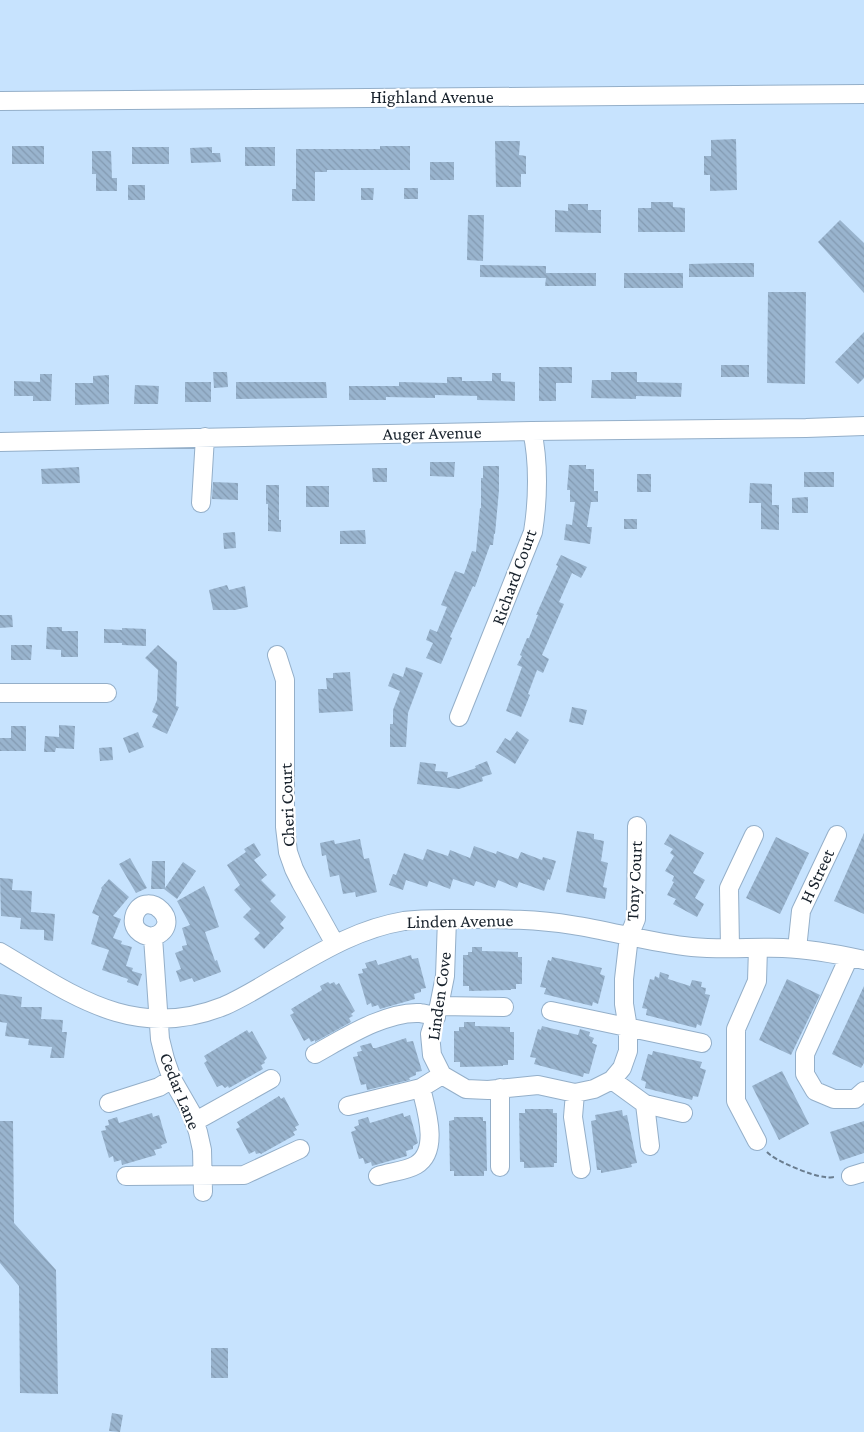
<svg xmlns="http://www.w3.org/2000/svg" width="864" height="1432" font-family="'Crimson Pro',serif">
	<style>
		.building { fill: url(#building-back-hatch) }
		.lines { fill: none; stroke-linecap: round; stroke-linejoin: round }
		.minor-casing { stroke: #94afc9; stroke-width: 20 }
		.path { stroke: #6a7d8f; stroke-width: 2; stroke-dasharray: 5 2.5; stroke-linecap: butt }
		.minor { stroke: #fff; stroke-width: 18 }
		.labels { text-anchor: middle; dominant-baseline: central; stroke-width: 4.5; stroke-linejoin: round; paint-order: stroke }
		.street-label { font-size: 18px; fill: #18222c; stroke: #fff }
	</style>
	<defs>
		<pattern id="building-back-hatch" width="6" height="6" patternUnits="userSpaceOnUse" patternTransform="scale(1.25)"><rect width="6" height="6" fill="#99b4ce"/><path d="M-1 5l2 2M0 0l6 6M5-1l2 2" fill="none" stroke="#839ab1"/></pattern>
	</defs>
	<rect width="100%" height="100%" fill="#c7e3fe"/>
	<path class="building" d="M736 139 737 190 710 191V175H704V156H711V140Z
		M495 141H520L519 155 526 156V174H521V187H496Z
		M12 146H44V164H12Z
		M380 146H410V170H327V172H315V201H292V189H296V149H380Z
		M132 147H169V164H132Z
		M212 147V153H220L221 162 191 163 190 148Z
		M245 147H275V166H245Z
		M92 151H111L112 178H117V191H96V174H92Z
		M430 162H454V180H430Z
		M128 185H145V200H128Z
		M361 188H374L373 200H361Z
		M404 188H418V199H404Z
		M651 202H673V207L685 208V232H638V208H651Z
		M568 204H588V210H601V233L555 232V210L568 211Z
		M468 215H484L483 261 467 260Z
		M840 220 864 243V293L818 242Z
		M726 263H754V277H689V264Z
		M480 265 546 266V273H596V286H545L546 278 480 277Z
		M624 273H683V288H624Z
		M768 292H806L805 384 767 383Z
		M864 332V378L858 384 835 362Z
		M721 365H749V377H721Z
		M539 367H572V383H556V401H539Z
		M213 372H227L228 387 214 388Z
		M611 372H637V382L682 383 681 397 636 396V399L591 398 592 380H611Z
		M492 373H501V381L515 382V401L477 400V396L435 395V398L386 397V400H349V386H399V382L447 383V377H462V381H492Z
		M40 374H52L51 401H33V396H14V381L40 382Z
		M109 375V404L75 405V383H93V376Z
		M185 382H211V402H185Z
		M236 382H326L327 398 236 399Z
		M135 385 159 386 158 404H134Z
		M430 462H455L454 477 430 476Z
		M569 465H586V469H594V491H598V502H591L587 527H592L590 544 564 540 566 524 572 525 575 502H570V490H567Z
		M483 466H499V490L495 534H494L493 545H490L475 587 473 586 450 637 452 638 441 664 426 658 433 643 426 640 430 629 437 632 447 607 441 605 455 571 464 574 472 551 476 552 480 508H481V478H483Z
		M79 467 80 483 42 484 41 469Z
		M372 468H387V482H373Z
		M804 472H834V487H804Z
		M637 474H651V492H637Z
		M213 482 238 483V500L212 499Z
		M750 483 772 484V505H779V530L761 529V503H749Z
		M266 485H279V520H281V532L268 531V504H266Z
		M306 486H329V507H306Z
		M808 497V513H792V498Z
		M624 519H637V529H624Z
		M365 530 366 544H340V531Z
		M235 532 236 548 224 549 223 533Z
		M561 555 587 567 581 578 572 573 559 602 564 604 542 655 549 659 543 673 537 670 528 694 530 695 521 717 506 711 522 667 517 665 522 656 520 655 527 638H529L538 615H536L558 566 556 565Z
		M227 585 229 590 245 586 248 607 235 610H213L209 590Z
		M0 615H12L13 627 0 628Z
		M47 627H62V631H78V657H61V650L46 649Z
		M122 628 146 629V646L122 645V643H104V629L122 630Z
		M11 645H32L31 660H11Z
		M158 645 177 662 176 706 179 707 167 734 152 727 158 715 152 712 157 700 158 670 145 658Z
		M406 667 423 673 408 713 406 747H390V724H393V710L400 691 388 686 393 673 403 677Z
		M350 672 353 711 319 713 318 689H327L326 678H333V673Z
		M572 707 587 710 583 725 569 722Z
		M59 725 75 726 74 749 56 748 55 752H44L45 736 59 737Z
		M11 726H26V751H0V738H11Z
		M517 731 529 740 515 764 496 752 505 738 510 741Z
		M138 732 144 747 129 753 123 738Z
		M112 747 113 760 100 761 99 748Z
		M487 761 492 774 482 777 483 781 459 789 417 784 420 762 436 764 435 771 448 772 447 778 476 768 475 766Z
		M577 831 594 834V839L604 841 601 861 608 863 603 887 607 888 605 899 566 892Z
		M864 833V914L834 901Z
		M670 834 704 853 693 873 705 880 695 898 704 904 697 917 673 904 676 899 667 895 674 882 672 881 674 876 665 871 674 856 670 853 673 849 664 844Z
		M776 837 809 853 780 914 746 898Z
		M360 839 364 859 369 858 377 892 356 897 355 892 343 894 339 875 330 877 326 855 322 856 320 843 334 840 335 844Z
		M254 843 261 855 254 860 267 875 261 880 276 895 270 901 286 917 280 924 284 928 264 949 254 939 260 933 243 917 251 909 234 890 240 885 227 865 246 852 244 849Z
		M474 846 496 854 497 851 518 859 521 852 542 860 543 857 556 861 550 880 548 879 544 891 519 882 517 888 498 880 495 888 476 881 474 886 453 879 450 889 429 881 427 887 406 880 403 890 389 885 393 874 396 875 404 853 423 860 427 849 448 856 450 850 470 858Z
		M130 858 147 888 136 893 119 864Z
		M152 861H165V888L183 862 196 871 177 899 164 889H151Z
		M0 878 13 879 12 890 32 891 31 912 55 914 53 941 44 940V930L20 929 21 918 1 916Z
		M109 879 129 897 113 916 121 919 113 938 122 941 121 944 132 947 126 966 133 968 132 971 142 974 138 986 127 982 128 979 102 970 109 950 91 944 99 916 92 913 102 889 101 888Z
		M204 886 209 897 219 927 205 932 215 961 217 960 221 972 194 982 192 978 180 982 176 971 181 969 175 953 183 950 182 946 187 945 182 928 190 925 177 901Z
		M472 947H482V951L518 952V957H522V984H516V989H511V990L469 991V986H463V955H468V952H472Z
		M411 955 412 959 418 958 426 988 421 989V992L414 994 415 999 380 1009 378 1005 372 1007 371 1003 367 1005 358 974 363 973 362 969 367 968 365 963 376 960 378 965Z
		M552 957 602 968 600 974 605 976 598 1004 593 1002 592 1006 544 994 546 988 540 987 548 960 551 961Z
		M660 972 669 975 668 979 690 986 692 980 702 982 701 987 706 988 705 994 710 995 701 1026 697 1024 696 1028 646 1015 647 1009 642 1008 650 979 654 980 655 976 659 978Z
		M787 979 820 995 791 1055 759 1040Z
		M328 982 330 984 334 982 336 985 339 983 355 1011 351 1014 353 1016 349 1018 351 1022 315 1042V1040L311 1042 309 1038 304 1041 290 1015 294 1013 291 1009 322 990 320 986Z
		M864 986V1063L861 1068 832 1054Z
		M0 994 22 997 21 1007H42L41 1019 63 1020 62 1032H67L64 1058H50L52 1047 28 1045 29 1039 5 1036 7 1023 0 1022Z
		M464 1022H475V1026L510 1027V1032H514V1060H508V1065H503V1066L460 1067V1062H454V1031H459V1027H464Z
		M542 1026 578 1035 580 1029 590 1032 589 1036 594 1038 592 1043 597 1045 589 1074 584 1073 583 1077 534 1064 536 1058 530 1057 538 1029 541 1030Z
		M247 1030 249 1033 252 1031 267 1058 264 1061 265 1063 261 1065 263 1069 229 1088 228 1086 225 1088 222 1085 217 1087 204 1063 207 1061 204 1056Z
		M406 1038 407 1042 413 1041 422 1071 416 1072V1075L409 1078 410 1080 367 1090 366 1084 361 1085 353 1057 358 1056 357 1052 362 1051 360 1046 371 1043 373 1048H376Z
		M653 1051 702 1062 700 1068 706 1070 698 1097 693 1096 692 1100 645 1088 646 1082 641 1080 648 1054 652 1055Z
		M782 1071 809 1124 779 1140 752 1086Z
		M279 1096 281 1099 284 1097 299 1125 295 1127 297 1130 293 1132 295 1135 261 1154 260 1153 256 1154 255 1151 249 1154 236 1129 240 1127 237 1122Z
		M525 1109H553V1113H557V1163H554V1167L524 1168V1162H520L519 1113H525Z
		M622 1110 623 1116 627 1115 637 1163 631 1164 632 1167 601 1173V1170H597L591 1121 596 1120 595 1115Z
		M152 1113 153 1117 159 1115 167 1143 161 1145 162 1148 154 1150 156 1155 122 1165 121 1160 114 1162 113 1156 109 1158 101 1131 106 1130 105 1126 109 1125 108 1120 117 1117 119 1123Z
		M403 1113 404 1117 410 1115 418 1143 413 1146V1149L406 1151 407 1156 372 1166 371 1162 365 1164 363 1158 359 1159 351 1132 356 1130 354 1127 359 1125 358 1120 368 1117 370 1123Z
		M454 1117H483V1121H486L487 1171H484V1176H454V1171H450L449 1121 454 1120Z
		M0 1121H13L14 1223 56 1270 58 1394 20 1393 19 1286 0 1263Z
		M864 1121V1153L840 1161 830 1132Z
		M211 1348H228V1378H211Z
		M112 1413 123 1415 120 1432 109 1431Z"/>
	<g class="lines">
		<defs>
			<path id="minor" d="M0 101 864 94
				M0 442 532 431 806 428 864 426
				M201 503 205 437
				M277 655 285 680V827L288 852 294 869 301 883 335 944
				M0 693H107
				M459 717 533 532C538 501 539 461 532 431
				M447 919 445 976 439 1006 430 1034 432 1055 442 1075 466 1089 488 1090 538 1085 575 1093 594 1089 612 1080 622 1068 628 1051V1028L624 1004V979L629 936 636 919 637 826
				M153 937C187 924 147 887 135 914 130 928 141 936 153 937L160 1039 165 1059 172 1079 191 1112 198 1132 202 1150 203 1192
				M730 948 729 888 754 835
				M797 949 801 911 837 835
				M0 952C73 995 134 1042 224 1006 247 996 269 981 291 969 327 948 362 928 404 921 425 918 446 919 467 919 502 919 537 919 572 925 612 931 651 943 692 947 722 950 753 947 783 948 811 949 837 954 864 960
				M849 957 805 1054V1074L815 1091 834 1099H855L864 1091
				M439 1006 504 1007
				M551 1011 702 1043
				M315 1054C344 1038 386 1011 420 1013 425 1014 431 1015 436 1017
				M612 1080 645 1104 650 1146
				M575 1093 573 1117 581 1169
				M109 1103 159 1087 172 1079
				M645 1104 683 1113
				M348 1106 421 1088 442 1075
				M194 1122 271 1079
				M757 1141 736 1101V1029L757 981 758 948
				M500 1167V1088
				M126 1176 244 1175 300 1149
				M378 1176C390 1172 406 1171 416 1165 440 1151 426 1109 421 1088
				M851 1176 864 1172"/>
		</defs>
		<use href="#minor" class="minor-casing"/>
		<path class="path" d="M767 1152C775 1161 812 1176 825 1177 828 1178 833 1177 836 1177"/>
		<use href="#minor" class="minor"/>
	</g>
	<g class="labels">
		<g class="street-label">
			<text x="432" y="97">Highland Avenue</text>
			<text transform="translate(432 433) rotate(-1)">Auger Avenue</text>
			<text transform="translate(514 577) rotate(-70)">Richard Court</text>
			<text transform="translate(287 805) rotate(-92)">Cheri Court</text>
			<text transform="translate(817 876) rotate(-65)">H Street</text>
			<text transform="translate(634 881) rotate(-87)">Tony Court</text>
			<text transform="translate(460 921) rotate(-1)">Linden Avenue</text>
			<text transform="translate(439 996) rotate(-82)">Linden Cove</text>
			<text transform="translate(180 1091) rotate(68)">Cedar Lane</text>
		</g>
	</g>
</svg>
